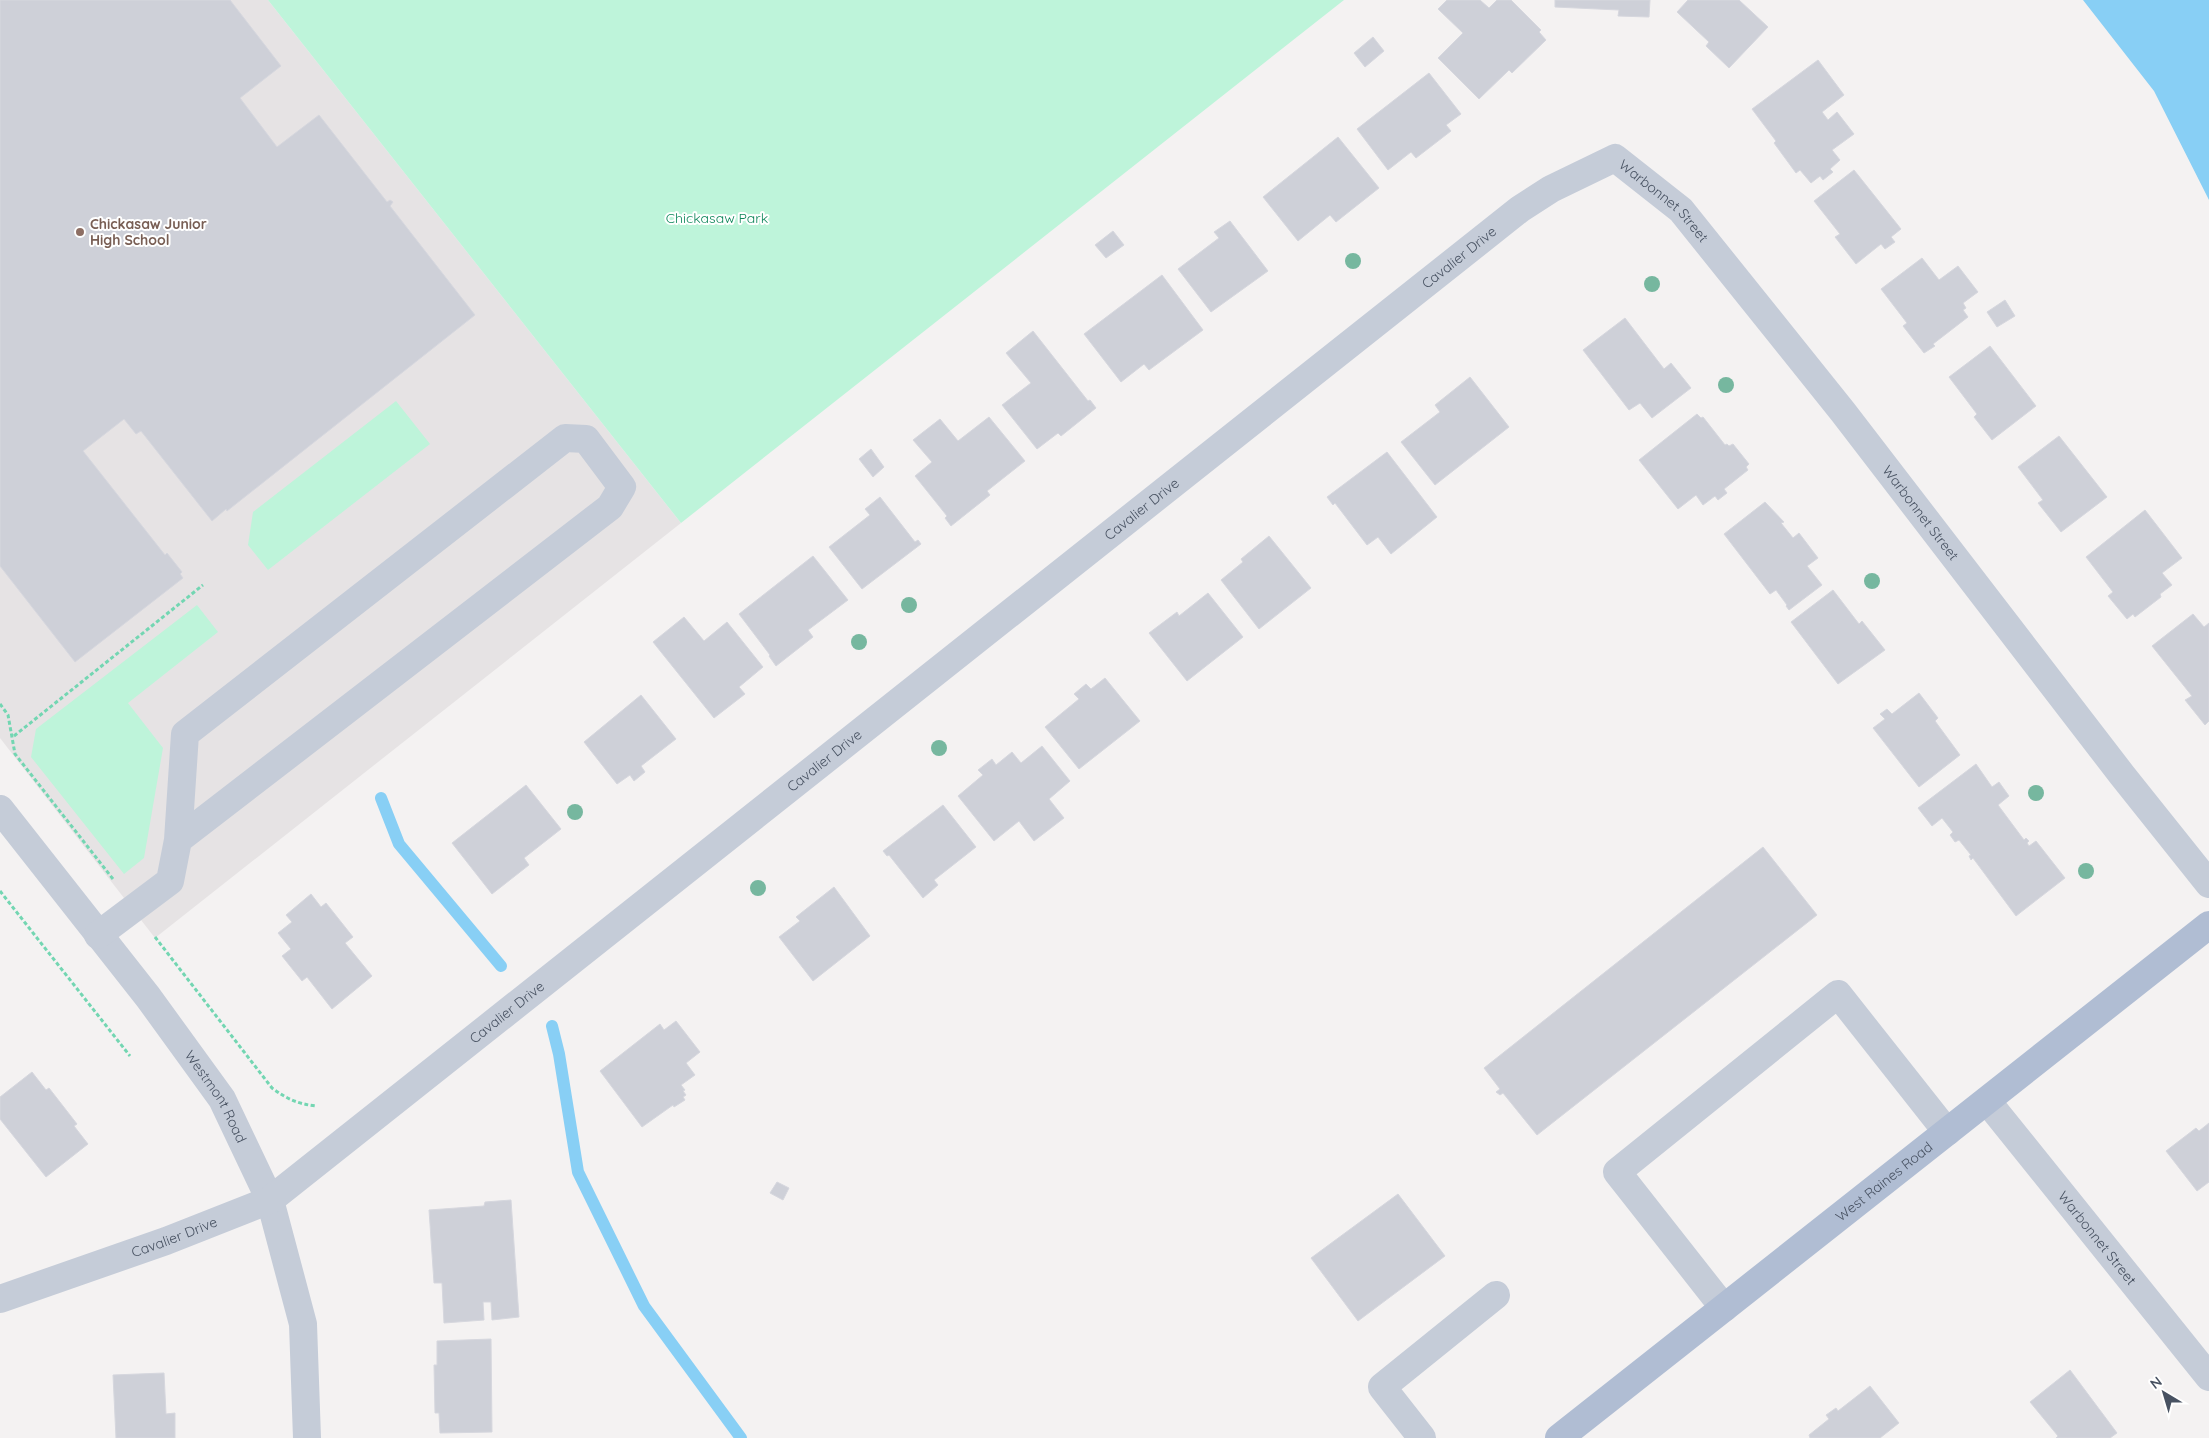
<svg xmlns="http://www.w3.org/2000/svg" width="2209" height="1438" font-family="Quicksand,sans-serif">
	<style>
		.education { fill: #e6e3e4 }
		.green { fill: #bef4da }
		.water { fill: #88cff5 }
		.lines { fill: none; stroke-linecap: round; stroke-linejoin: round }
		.stream { stroke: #88cff5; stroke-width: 12 }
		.building { fill: #ced0d8; stroke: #d6d7de }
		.path { stroke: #73d6b2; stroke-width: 3; stroke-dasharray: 4 2.5; stroke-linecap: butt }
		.minor { stroke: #c5ccd8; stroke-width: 28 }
		.major { stroke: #b0bdd3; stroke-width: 28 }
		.tree { fill: #76b79f }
		.education-dot { fill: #8d6e63; stroke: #fff; stroke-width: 2 }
		.labels { text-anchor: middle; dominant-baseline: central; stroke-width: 4; stroke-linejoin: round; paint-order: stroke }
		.street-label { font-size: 14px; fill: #485262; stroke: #fff }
		.park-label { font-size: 14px; fill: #0f875b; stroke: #fff }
		.education-label { font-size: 14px; font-weight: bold; fill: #785e54; stroke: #fff; text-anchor: start }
	</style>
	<rect width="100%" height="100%" fill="#f4f2f2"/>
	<path class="education" d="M0 0H268L681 523 155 938 0 738Z"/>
	<path class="green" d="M268 0H1344L681 523Z
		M396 401 430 444 268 570 248 545 253 512Z
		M197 605 218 632 128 703 163 748 144 858 124 874 31 757 36 729Z"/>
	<path class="water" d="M2083 0H2209V200L2154 91Z"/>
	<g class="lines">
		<path class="stream" d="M381 798 399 844 501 966
			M552 1026 559 1054 578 1172 644 1306 741 1438"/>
	</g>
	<path class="building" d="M0 0H230L281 66 240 98 277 147 319 115 387 202 390 200 393 202 390 206 475 315 227 511 226 509 212 521 141 431 136 434 124 419 83 451 165 555 167 553 182 572 180 574 183 578 75 662 0 566Z
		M1447 0H1480L1489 8 1497 0H1511L1541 30 1539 32 1546 40 1512 73 1509 70 1479 99 1438 58 1463 33 1438 9Z
		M1555 0H1650L1649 17 1618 16 1619 10 1555 7Z
		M1688 0H1739L1768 27 1729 68 1706 46 1709 42 1677 12Z
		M1373 37 1384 51 1365 67 1354 53Z
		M1818 60 1844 95 1822 112 1828 120 1837 112 1854 134 1832 150 1840 160 1830 169 1833 172 1823 180 1820 176 1811 183 1800 170 1796 173 1774 143 1776 141 1752 109Z
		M1429 73 1461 114 1446 125 1451 131 1416 158 1411 152 1388 170 1357 129Z
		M1338 137 1379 188 1336 222 1330 215 1298 241 1263 197Z
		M1854 170 1901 229 1891 237 1895 242 1885 249 1881 244 1856 264 1835 237 1840 234 1814 201Z
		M1230 221 1268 271 1211 312 1178 269 1219 238 1214 232Z
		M1113 231 1124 245 1106 258 1095 245Z
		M1922 258 1939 280 1958 266 1978 292 1963 303 1966 308 1963 310 1968 317 1933 344 1935 346 1924 353 1903 326 1907 323 1881 289Z
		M1162 275 1203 330 1149 370 1144 364 1121 382 1084 334Z
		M2005 300 2015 316 1997 327 1987 312Z
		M1625 318 1664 369 1671 363 1691 388 1652 418 1640 403 1629 410 1583 350Z
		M1033 331 1088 401 1090 400 1096 408 1061 436 1058 433 1037 449 1002 405 1031 383 1006 353Z
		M1990 346 2036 406 1992 440 1974 417 1977 414 1949 377Z
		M1470 377 1509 427 1435 485 1401 442 1440 412 1435 405Z
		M1697 414 1701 418 1703 417 1725 445 1727 444 1729 446 1733 444 1749 464 1746 467 1748 470 1724 489 1727 493 1718 500 1715 496 1703 505 1696 495 1678 509 1639 460Z
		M989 417 1025 461 987 491 990 495 951 526 945 518 947 516 915 476 932 462 913 440 940 419 958 441Z
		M2059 436 2107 497 2061 532 2038 503 2043 500 2018 467Z
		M871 449 884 467 873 477 859 459Z
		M1387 452 1437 517 1391 554 1378 537 1367 545 1335 503 1333 505 1327 497Z
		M880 497 915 542 918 540 921 544 862 589 829 547 870 515 865 509Z
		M1765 502 1784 522 1781 523 1793 538 1799 533 1818 558 1807 566 1822 585 1789 610 1786 606 1787 605 1776 590 1770 594 1724 534Z
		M2145 510 2182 558 2162 573 2172 585 2160 594 2161 597 2135 617 2133 614 2127 619 2108 596 2113 592 2086 557Z
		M1269 536 1311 588 1259 629 1221 580 1243 562 1241 559Z
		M813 556 848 600 808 630 813 637 776 666 769 656 770 655 739 614Z
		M1833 590 1859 624 1862 621 1885 650 1838 684 1791 622Z
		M1208 593 1243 637 1187 681 1149 633 1177 612 1179 616Z
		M2193 614 2204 627 2209 623V721L2205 725 2185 700 2192 696 2152 646Z
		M684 617 704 641 727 622 763 667 739 687 745 694 714 718 653 642Z
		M1105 678 1140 721 1079 769 1045 727 1079 699 1074 694 1086 684 1091 689Z
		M1919 693 1938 718 1935 721 1960 755 1919 787 1873 728 1885 719 1880 714 1887 709 1892 714Z
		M641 695 676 739 641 766 645 772 634 781 630 775 617 784 584 742Z
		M1042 746 1070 781 1049 799 1064 818 1034 841 1019 821 994 841 958 796 983 775 978 770 992 759 996 765 1012 752 1021 763Z
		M1976 764 1992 787 1999 782 2009 796 1998 805 2024 840 2026 838 2029 841 2027 843 2029 846 2036 841 2065 878 2016 916 1973 858 1971 860 1969 856 1971 855 1959 840 1955 842 1950 835 1953 832 1942 818 1932 826 1918 808Z
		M526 785 561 829 524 858 529 865 492 894 452 843Z
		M943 805 976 847 934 880 938 885 923 898 889 855 887 856 883 851Z
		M1763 847 1817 915 1537 1135 1503 1093 1500 1095 1496 1092 1500 1089 1484 1068Z
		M834 887 870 936 813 981 779 937 800 921 796 917Z
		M311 894 321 907 326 903 353 937 345 943 372 976 332 1009 307 977 302 981 282 956 291 949 278 933 292 922 286 915Z
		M676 1021 700 1052 686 1063 695 1075 681 1085 685 1090 683 1091 686 1095 683 1097 685 1100 674 1107 673 1105 642 1127 600 1071 660 1024 664 1030Z
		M32 1072 46 1090 49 1088 77 1124 74 1126 88 1144 46 1177 0 1119V1097Z
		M2209 1123V1182L2197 1191 2166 1151 2196 1128 2199 1131Z
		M777 1182 789 1188 783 1200 770 1193Z
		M1398 1194 1445 1256 1358 1321 1311 1258Z
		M511 1200 519 1317 492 1320 491 1302H483L484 1320 444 1323 442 1283H434L429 1210 484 1206 485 1202Z
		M491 1339 492 1432 440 1433 439 1413H435L434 1365H437V1341Z
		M2070 1370 2117 1433 2110 1438H2056L2058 1436 2030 1402Z
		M164 1373 166 1414 175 1413V1438H116L113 1375Z
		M1870 1386 1899 1423 1880 1438H1810L1809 1435 1829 1419 1826 1415 1836 1408 1838 1411Z"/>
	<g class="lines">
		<path class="path" d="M0 704 8 715 15 754 113 879
			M14 736 203 585
			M0 891 130 1056
			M155 937 272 1088C287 1099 298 1104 316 1106"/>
		<g class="minor">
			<path id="s1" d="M0 809 148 997 222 1099 270 1200 303 1324 307 1438"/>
			<path d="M98 935 170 881 178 840 185 734 565 438 586 439 622 487 610 507 178 840"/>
			<path id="s2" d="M1987 1101 2209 1377"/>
			<path id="s3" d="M0 1299 166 1241 270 1200 1520 209 1551 189 1615 158 1681 210 1843 412 2122 775 2209 884"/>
			<path d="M1724 1308 1617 1172 1838 994 1947 1132"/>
			<path d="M1422 1438 1382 1387 1496 1295"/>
		</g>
		<path class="major" id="s4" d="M1559 1438 2209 925"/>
	</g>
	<g class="tree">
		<circle cx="1353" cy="261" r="8"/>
		<circle cx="1652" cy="284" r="8"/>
		<circle cx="1726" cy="385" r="8"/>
		<circle cx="1872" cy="581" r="8"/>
		<circle cx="909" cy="605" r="8"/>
		<circle cx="859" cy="642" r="8"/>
		<circle cx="939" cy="748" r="8"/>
		<circle cx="2036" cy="793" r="8"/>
		<circle cx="575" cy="812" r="8"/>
		<circle cx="2086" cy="871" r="8"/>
		<circle cx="758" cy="888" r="8"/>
	</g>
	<circle class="education-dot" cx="80" cy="232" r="5"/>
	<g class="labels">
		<g class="street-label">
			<text stroke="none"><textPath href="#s3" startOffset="2056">Warbonnet Street</textPath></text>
			<text stroke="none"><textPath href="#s3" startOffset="1805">Cavalier Drive</textPath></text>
			<text stroke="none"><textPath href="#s3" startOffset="1400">Cavalier Drive</textPath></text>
			<text stroke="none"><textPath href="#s3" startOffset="2461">Warbonnet Street</textPath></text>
			<text stroke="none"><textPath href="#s3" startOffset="995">Cavalier Drive</textPath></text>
			<text stroke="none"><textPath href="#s3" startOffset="590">Cavalier Drive</textPath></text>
			<text stroke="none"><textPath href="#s1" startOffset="360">Westmont Road</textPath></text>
			<text stroke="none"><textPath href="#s4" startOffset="414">West Raines Road</textPath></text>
			<text stroke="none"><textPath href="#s3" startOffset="185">Cavalier Drive</textPath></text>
			<text stroke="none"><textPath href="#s2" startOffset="176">Warbonnet Street</textPath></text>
		</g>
		<g class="park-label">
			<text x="717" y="218">Chickasaw Park</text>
		</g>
		<g class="education-label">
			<text x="90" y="224">Chickasaw Junior<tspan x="90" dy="16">High School</tspan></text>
		</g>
	</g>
	<g transform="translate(2164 1393) rotate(322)" stroke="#ffffff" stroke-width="4" paint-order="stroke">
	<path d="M0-4L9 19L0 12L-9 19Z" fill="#485262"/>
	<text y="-8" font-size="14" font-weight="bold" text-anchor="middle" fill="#485262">N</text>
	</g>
</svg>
